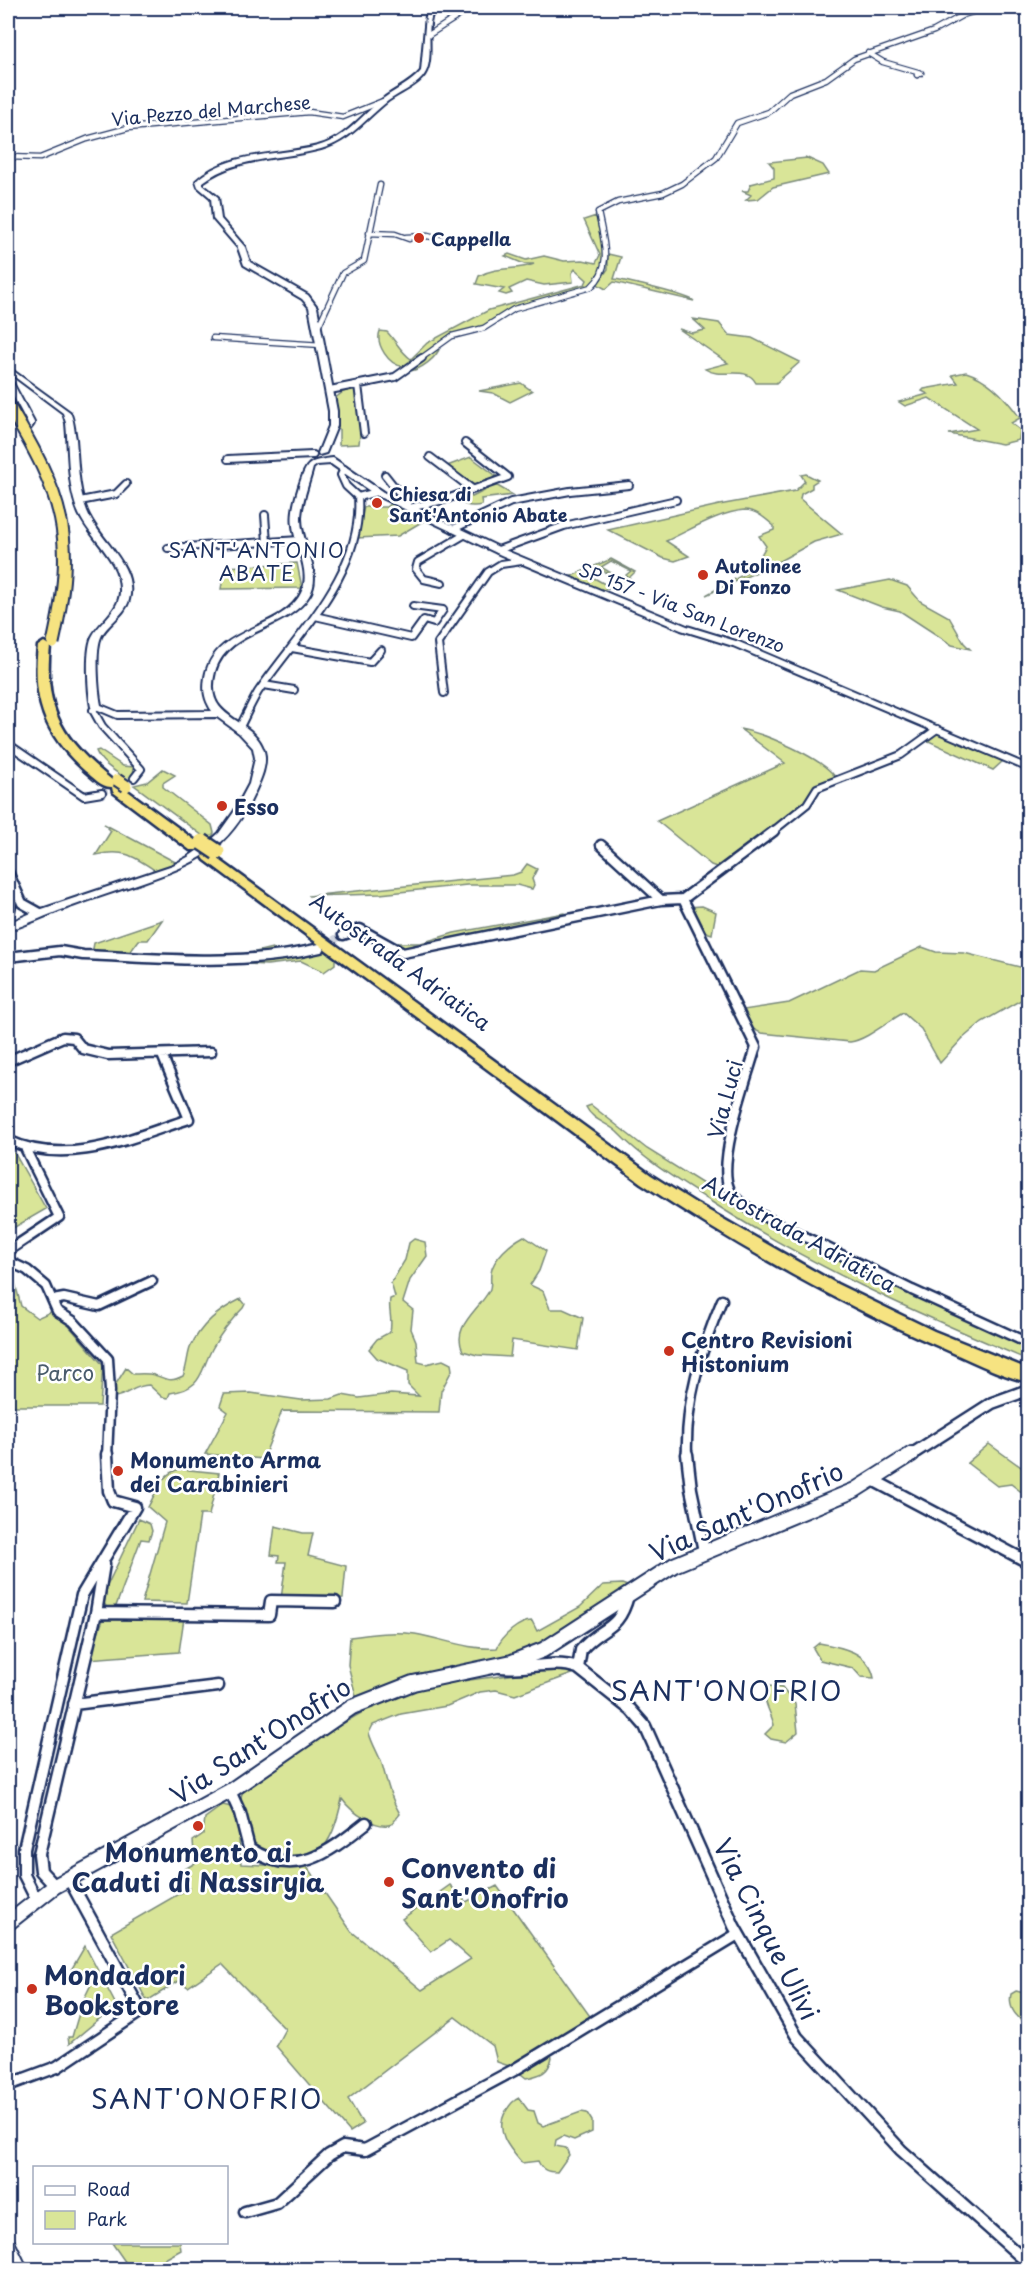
<svg xmlns="http://www.w3.org/2000/svg" width="1036" height="2277" font-family="'Playpen Sans',sans-serif">
	<style>
		.green { fill: #d9e598; stroke: #7a8a7b; stroke-width: 1.5 }
		.lines { fill: none; stroke-linecap: round; stroke-linejoin: round }
		.minor-tunnel-far1 { stroke: #d1d5df; stroke-width: 6; stroke-dasharray: 6 3; stroke-linecap: butt }
		.minor-tunnel { stroke: #d1d5df; stroke-width: 8; stroke-dasharray: 8 4; stroke-linecap: butt }
		.minor-far3-casing { stroke: #1b2f5e; stroke-width: 7 }
		.minor-far2-casing { stroke: #1b2f5e; stroke-width: 10 }
		.minor-far1-casing { stroke: #1b2f5e; stroke-width: 13 }
		.minor-casing { stroke: #1b2f5e; stroke-width: 15 }
		.tertiary-far1-casing { stroke: #1b2f5e; stroke-width: 15 }
		.tertiary-casing { stroke: #1b2f5e; stroke-width: 18 }
		.secondary-casing { stroke: #1b2f5e; stroke-width: 4 }
		.motorway-casing { stroke: #1b2f5e; stroke-width: 5 }
		.minor-far3 { stroke: #fff; stroke-width: 4.5 }
		.minor-far2 { stroke: #fff; stroke-width: 6 }
		.minor-far1 { stroke: #fff; stroke-width: 8 }
		.minor { stroke: #fff; stroke-width: 10 }
		.tertiary-far1 { stroke: #fff; stroke-width: 10 }
		.tertiary { stroke: #fff; stroke-width: 14 }
		.secondary { fill: #fff; fill-rule: evenodd }
		.motorway { fill: #f6e381; fill-rule: evenodd }
		.motorway-bridge-far1-casing { stroke: #1b2f5e; stroke-width: 15; stroke-linecap: butt }
		.motorway-bridge-casing { stroke: #1b2f5e; stroke-width: 20; stroke-linecap: butt }
		.motorway-bridge-far1 { stroke: #f6e381; stroke-width: 11 }
		.motorway-bridge { stroke: #f6e381; stroke-width: 15 }
		.poi-dot { fill: #c8321e; stroke: #fff; stroke-width: 2 }
		.labels { text-anchor: middle; dominant-baseline: central; stroke-width: 5; stroke-linejoin: round; paint-order: stroke }
		.far-street-label { font-size: 18px; fill: #1b2f5e; stroke: #fff }
		.far-poi-label { font-size: 18px; font-weight: bold; fill: #1b2f5e; stroke: #fff; text-anchor: start }
		.far-quarter-label { font-size: 20px; letter-spacing: 1.5px; fill: #1b2f5e; stroke: #fff }
		.poi-label { font-size: 21px; font-weight: bold; fill: #1b2f5e; stroke: #fff; text-anchor: start }
		.street-label { font-size: 21px; fill: #1b2f5e; stroke: #fff }
		.park-label { font-size: 21px; fill: #4a5c6c; stroke: #fff }
		.near-street-label { font-size: 26px; fill: #1b2f5e; stroke: #fff }
		.near-poi-label { font-size: 26px; font-weight: bold; fill: #1b2f5e; stroke: #fff; text-anchor: start }
		.near-neighbourhood-label { font-size: 27px; letter-spacing: 1.5px; fill: #1b2f5e; stroke: #fff }
	</style>
	<rect width="100%" height="100%" fill="#fff"/>
	<filter id="ink" filterUnits="userSpaceOnUse"><feTurbulence type="fractalNoise" baseFrequency=".0167" numOctaves="2"/><feDisplacementMap in="SourceGraphic" scale="12" xChannelSelector="R" yChannelSelector="G"/><feConvolveMatrix kernelMatrix="1 2 1 2 8 2 1 2 1" color-interpolation-filters="sRGB"/></filter>
	<g filter="url(#ink)">
		<path class="green" d="M805 157 823 165 829 174 773 187 758 199 746 200 751 195 742 191H748L751 184 774 178V168L769 162 807 158Z
			M596 216 606 263 592 286 510 310 482 328 452 336 440 346C438 357 420 371 408 371L403 366C389 366 375 344 380 331L387 332C395 340 401 352 411 359L427 343 489 310 585 284 587 280 575 269 572 273 573 282 544 285 526 281 509 289 512 293 506 295 499 293 504 289 476 284 479 276C496 266 517 271 534 264H524L505 256 509 254 526 260 544 256 564 261 583 260 596 263 600 255 584 220Z
			M608 254 621 257 614 279C627 281 687 295 694 301L614 282 606 289 597 284 608 269Z
			M693 319 719 323 729 335 752 338 800 362 776 383H756C746 364 721 380 705 369L728 363 679 329 692 333 705 330Z
			M966 372C989 379 1007 399 1020 418L1011 423 1020 430 1019 440 1002 444 949 434 977 429 929 398 905 406 899 402 928 394 922 391 924 389 958 383 952 375Z
			M521 383 532 391 510 402 493 393 479 391Z
			M357 388 361 423 359 444 339 445V429L335 427 334 399 343 392Z
			M471 457 499 478 476 486 447 466Z
			M806 474 818 480 812 484V488L801 494 800 499 842 534 814 542 774 564 706 595 750 571 749 568 762 561 761 555 766 546 759 536 774 530V526C766 519 756 510 745 510 719 512 690 530 666 541L689 556 675 561 663 558 608 530 719 505 795 491 805 481 801 475Z
			M494 484 513 495 481 499 482 505C473 507 465 507 459 500L467 493 472 497 484 491 480 488Z
			M391 503 425 520 398 536 357 538 364 507H386Z
			M611 559 635 572 629 578 626 575 631 571 611 561 601 567 623 580 618 582 620 580 599 569 587 574 610 587 599 592 567 578Z
			M297 563 302 588 221 589 225 567Z
			M890 580 907 586 920 601 949 617 964 643 970 649 952 645 900 611 882 607 838 590Z
			M740 729C764 733 823 758 836 778L823 784 805 803 719 868 711 865 657 821 785 763Z
			M936 732 1003 761 993 770 924 739Z
			M99 750 123 766 134 767 133 777 128 780C117 772 101 764 96 751Z
			M163 769 175 775 163 783V787L212 825 214 833 210 841 134 785 147 782Z
			M104 824 177 863 156 871C132 855 124 849 96 855L111 831Z
			M527 864 537 869 532 879 534 885 532 889 517 885H467L380 894 308 896 513 875 521 872Z
			M702 906 716 912 712 934 699 930 688 907Z
			M564 913 570 917 404 951 380 939 381 936 396 943H421L454 933Z
			M162 920 148 940H139L128 955 92 954 94 943Z
			M922 947 936 952 964 953 1028 969V996L982 1022 962 1039 940 1063 921 1029 903 1013C887 1022 866 1040 850 1042L761 1033 749 1027 743 1010 789 1003 860 969 874 970Z
			M272 948 290 957 321 948 335 958V964L324 972 301 961 267 965 231 963 230 958 234 957Z
			M591 1105 647 1149 735 1204 882 1282 1028 1345V1360C916 1313 806 1264 704 1197 674 1178 642 1158 617 1132 608 1123 592 1120 586 1107Z
			M8 1149 15 1154 46 1209 8 1231Z
			M524 1236 546 1251 539 1271 530 1285 543 1291 550 1309H563L583 1318 578 1350 512 1340 510 1357 477 1355 463 1351C451 1327 478 1311 489 1291 492 1286 490 1279 491 1273 493 1258 511 1243 524 1236Z
			M414 1239 425 1242 427 1256 410 1280 403 1302 413 1310 411 1329 416 1341 418 1362 426 1364 443 1360 451 1364 452 1370 441 1391 439 1412 282 1411 263 1459 205 1454 228 1412 220 1406 224 1394 251 1393 301 1400 331 1399 342 1395 359 1398 391 1394 419 1396 408 1385V1371L377 1358 369 1349 377 1339 390 1332C393 1320 388 1310 390 1299L395 1297 391 1283 405 1260 409 1243Z
			M8 1272 14 1279 21 1306 37 1318 50 1312 69 1326 103 1365 100 1406H8Z
			M241 1299 245 1304 243 1308C231 1320 220 1334 212 1349 199 1374 203 1388 170 1393L168 1398 162 1397 149 1385C134 1385 127 1396 115 1397L114 1387 126 1368 133 1374C139 1374 148 1373 154 1375 168 1379 169 1383 183 1376 187 1367 187 1357 190 1348 201 1324 219 1310 241 1299Z
			M989 1444 1028 1472V1497L1011 1484 997 1486 967 1463Z
			M180 1469 219 1473 209 1515H200L187 1603 142 1602 165 1522 148 1507C157 1491 161 1473 180 1469Z
			M139 1519 150 1524 152 1531 149 1540 141 1539 116 1606 107 1608 104 1603 107 1586Z
			M275 1526 303 1533H313L308 1556 346 1566 343 1598 281 1599 286 1562H278L279 1556 271 1555Z
			M622 1584 630 1587 537 1650 357 1700 348 1665 350 1637C372 1634 394 1631 415 1634 444 1639 467 1650 497 1648 502 1636 519 1621 532 1621L537 1631 580 1607 603 1585Z
			M184 1618 179 1652 88 1659 103 1620Z
			M819 1643C842 1647 869 1652 874 1678L861 1677 853 1668 820 1660 813 1648Z
			M561 1668 572 1674 515 1695 496 1690 480 1692 447 1706 401 1714 373 1725 369 1733C372 1744 378 1753 382 1764 387 1782 390 1797 400 1814L392 1824C377 1830 351 1812 342 1799 331 1850 318 1868 264 1859 252 1841 237 1816 242 1793 288 1762 351 1711 403 1694 454 1678 508 1677 561 1668Z
			M769 1686 782 1688 795 1704 798 1732 786 1742 771 1739 765 1734 774 1725C771 1711 759 1698 769 1686Z
			M223 1805 231 1807 240 1824 238 1827 241 1864 307 1867 351 1931 422 1990 471 1959 449 1940 431 1952 402 1919 450 1885 466 1902 497 1886 592 2019 544 2049 552 2057C549 2073 541 2075 526 2078L512 2067 497 2062 493 2046 455 2017 348 2099 363 2124 350 2132 276 2046 285 2029 222 1964 188 1987 179 1981 147 2001 111 1933 189 1888 180 1872 195 1863 193 1841 203 1834 205 1818Z
			M85 1946 116 2005 69 2044 68 2037H72L82 2003 95 1976 71 1970Z
			M1016 1991 1028 1994V2024C1017 2018 1008 2008 1011 1994Z
			M519 2098 528 2110 534 2111 538 2123 543 2126 581 2112 587 2113 592 2121V2132L574 2140 563 2136 556 2140 555 2146 566 2148 569 2155 557 2172C547 2172 542 2170 538 2161L522 2163C509 2148 494 2131 506 2111 510 2105 512 2101 519 2098Z
			M112 2243H180L181 2250 147 2269H121L126 2263Z"/>
		<g class="lines">
			<path class="minor-tunnel-far1" d="M8 432 27 428
				M102 793 134 778"/>
			<path class="minor-tunnel" d="M323 946 343 935"/>
			<defs>
				<path id="minor-far3" d="M427 36 471 8
					M868 53 883 62 921 73 917 75
					M8 157 40 158 87 139 128 128 309 112 343 117 383 101
					M369 233 395 234 409 239
					M406 237 428 236 446 241
					M318 327 343 273 364 261 380 185
					M213 338 322 345
					M420 359 452 336 484 328 514 309 591 287C614 266 603 239 598 212L618 202 663 193 682 184 716 158 737 123 769 112 790 93 826 79 854 59 934 31 963 15 985 8"/>
				<path id="minor-far2" d="M8 380 31 423 28 427
					M358 385 364 433
					M330 390 395 377 422 358
					M430 457 472 489
					M228 459 313 455
					M385 475 408 504 407 507
					M358 497 377 492
					M80 501 116 494 126 484
					M409 508 444 500 508 477 465 443
					M265 515 267 542
					M453 529 511 502 570 491 629 485
					M168 548 300 540
					M498 550 564 526 676 500
					M442 583 424 579 416 569 418 562 464 535
					M315 616 411 638 424 620 434 623 443 610 413 606
					M292 648 370 662 381 650
					M264 685 294 690
					M444 693 438 643 488 572 501 564 522 561
					M96 707 93 710 102 726 141 769 134 778
					M239 729C245 717 251 704 258 692 297 635 364 572 358 497L346 486 341 475 344 469
					M8 744 84 796 102 793
					M772 832 807 804 817 788 901 755 937 729"/>
				<path id="minor-far1" d="M774 831 683 899 756 1047C747 1078 717 1159 729 1188 734 1201 750 1209 761 1215L912 1290 1028 1343
					M601 845 661 900
					M8 872 22 903 40 913
					M8 918 14 892
					M343 935 360 929 403 953 661 900 683 899
					M8 957 60 951 83 955C162 958 242 967 320 948
					M8 1061 63 1037 74 1038 83 1049 108 1055 211 1052
					M8 1140C67 1168 131 1138 189 1119L162 1055
					M8 1251 59 1217 26 1150
					M8 1261 27 1270 46 1286 57 1311 73 1321 108 1359 110 1391 107 1456
					M53 1300 64 1298 99 1306 152 1281
					M687 1456C685 1401 701 1350 722 1300"/>
				<path id="minor" d="M687 1454 691 1489 704 1551
					M871 1479 1028 1562
					M96 1613 269 1615 271 1601 335 1602
					M500 1667C526 1670 553 1659 578 1668L581 1650C602 1625 618 1633 628 1596
					M578 1668 631 1710 645 1726 734 1926 797 2037 901 2150 1028 2263
					M74 1704 218 1686
					M230 1791 240 1813 249 1848C295 1880 328 1853 366 1823
					M55 1886 41 1871 39 1854 96 1613 104 1564
					M36 1899 24 1875V1849L82 1595 135 1507 113 1501 109 1491 107 1454
					M8 2085 57 2067 141 2011 69 1879
					M245 2212 277 2203 329 2155 343 2147 365 2150 514 2070 738 1934"/>
				<path id="tertiary-far1" d="M909 1456 992 1403 1028 1390"/>
				<path id="tertiary" d="M8 1923 55 1886 230 1791 352 1707 413 1683 512 1662 543 1650 674 1565 855 1490 912 1454"/>
				<path id="secondary" d="M432 8H438C436 10 433 12 432 15 425 32 436 63 422 78 413 88 399 93 388 101 365 119 350 141 321 149 281 160 238 156 203 182V185L218 197 221 219 245 247 250 262 308 295 317 307 337 411V426L326 453 319 455 318 453 329 426V411L309 307 302 299 244 265 238 248 213 219 211 198 198 187 196 181C228 151 278 156 318 146 347 138 361 115 384 98 396 89 411 83 421 71L426 15Z
					M8 367 70 412C74 421 74 429 76 439 78 463 78 489 87 511 99 541 138 565 129 600 125 615 107 624 101 637 95 650 98 691 101 705L118 712 212 711C204 699 203 690 205 677 214 625 281 632 301 593 312 572 295 547 293 526 291 512 295 499 299 486 307 462 308 461 333 458L383 492 507 551 687 626 739 642 1028 765V771L733 646 681 630 501 555 377 496 331 464 317 465 313 468C309 484 302 500 301 517 300 542 324 573 309 596 287 631 227 629 215 672 202 722 253 715 264 751 268 765 260 781 254 794 229 850 195 864 140 883 116 891 91 899 67 908 48 914 26 926 8 930V923L36 911 173 865 188 857 207 844 219 833 234 812 249 784 255 758 253 748 239 733 217 717 117 718 91 707C88 692 85 647 93 635 103 619 121 609 120 589 120 559 91 540 79 514 67 486 69 453 66 423L63 413 8 372Z
					M8 2238 14 2241 28 2270H9L8 2266Z"/>
				<path id="motorway" d="M44 642 50 646C43 712 64 741 113 781L114 786H121L200 844 202 847 200 850H190L113 792 112 787C102 788 93 777 85 771 44 734 32 700 38 646Z
					M210 853 651 1175 697 1204 837 1284 934 1331 1028 1369V1382C998 1375 968 1359 940 1347 835 1302 736 1245 641 1183L205 860 203 857 205 854Z"/>
			</defs>
			<use href="#minor-far3" class="minor-far3-casing"/>
			<use href="#minor-far2" class="minor-far2-casing"/>
			<use href="#minor-far1" class="minor-far1-casing"/>
			<use href="#minor" class="minor-casing"/>
			<use href="#tertiary-far1" class="tertiary-far1-casing"/>
			<use href="#tertiary" class="tertiary-casing"/>
			<use href="#secondary" class="secondary-casing"/>
			<use href="#motorway" class="motorway-casing"/>
			<use href="#minor-far3" class="minor-far3"/>
			<use href="#minor-far2" class="minor-far2"/>
			<use href="#minor-far1" class="minor-far1"/>
			<use href="#minor" class="minor"/>
			<use href="#tertiary-far1" class="tertiary-far1"/>
			<use href="#tertiary" class="tertiary"/>
			<use href="#secondary" class="secondary"/>
			<use href="#motorway" class="motorway"/>
			<defs>
				<path id="motorway-bridge-far1" d="M8 405C64 498 77 536 53 643
					M117 780 126 786"/>
				<path id="motorway-bridge" d="M202 842 217 852"/>
			</defs>
			<use href="#motorway-bridge-far1" class="motorway-bridge-far1-casing"/>
			<use href="#motorway-bridge" class="motorway-bridge-casing"/>
			<use href="#motorway-bridge-far1" class="motorway-bridge-far1"/>
			<use href="#motorway-bridge" class="motorway-bridge"/>
		</g>
	</g>
	<g class="poi-dot">
		<circle cx="419" cy="238" r="6"/>
		<circle cx="377" cy="503" r="6"/>
		<circle cx="703" cy="575" r="6"/>
		<circle cx="222" cy="806" r="6"/>
		<circle cx="669" cy="1351" r="6"/>
		<circle cx="118" cy="1471" r="6"/>
		<circle cx="198" cy="1826" r="6"/>
		<circle cx="389" cy="1882" r="6"/>
		<circle cx="32" cy="1989" r="6"/>
	</g>
	<g class="labels">
		<g class="far-street-label">
			<text transform="translate(211 110) rotate(-5)">Via Pezzo del Marchese</text>
			<text transform="translate(682 607) rotate(21)">SP 157 - Via San Lorenzo</text>
		</g>
		<g class="far-poi-label">
			<text x="431" y="238">Cappella</text>
			<text x="389" y="493">Chiesa di<tspan x="389" dy="21">Sant'Antonio Abate</tspan></text>
			<text x="715" y="565">Autolinee<tspan x="715" dy="21">Di Fonzo</tspan></text>
		</g>
		<g class="far-quarter-label">
			<text x="257" y="550">SANT'ANTONIO<tspan x="257" dy="23">ABATE</tspan></text>
		</g>
		<g class="poi-label">
			<text x="234" y="806">Esso</text>
			<text x="681" y="1339">Centro Revisioni<tspan x="681" dy="24">Histonium</tspan></text>
			<text x="130" y="1459">Monumento Arma<tspan x="130" dy="24">dei Carabinieri</tspan></text>
		</g>
		<g class="street-label">
			<text transform="translate(401 961) rotate(36)">Autostrada Adriatica</text>
			<text transform="translate(724 1099) rotate(-75)">Via Luci</text>
			<text transform="translate(800 1233) rotate(29)">Autostrada Adriatica</text>
		</g>
		<g class="park-label">
			<text x="65" y="1372">Parco</text>
		</g>
		<g class="near-street-label">
			<text transform="translate(746 1511) rotate(-24)">Via Sant'Onofrio</text>
			<text transform="translate(260 1740) rotate(-33)">Via Sant'Onofrio</text>
			<text transform="translate(767 1929) rotate(63)">Via Cinque Ulivi</text>
		</g>
		<g class="near-poi-label">
			<text x="198" y="1851" text-anchor="middle">Monumento ai<tspan x="198" dy="30">Caduti di Nassiryia</tspan></text>
			<text x="401" y="1867">Convento di<tspan x="401" dy="30">Sant'Onofrio</tspan></text>
			<text x="44" y="1974">Mondadori<tspan x="44" dy="30">Bookstore</tspan></text>
		</g>
		<g class="near-neighbourhood-label">
			<text x="727" y="1689">SANT'ONOFRIO</text>
			<text x="207" y="2097">SANT'ONOFRIO</text>
		</g>
	</g>
	<rect width="1036" height="2277" fill="none" stroke="#fff" stroke-width="30"/>
	<rect x="15" y="15" width="1006" height="2247" fill="none" stroke="#1b2f5e" stroke-width="2" filter="url(#ink)"/>
	<rect x="33" y="2166" width="195" height="78" fill="#ffffff" stroke="#a4acbf" stroke-width="1.5"/>
	<rect x="45" y="2186" width="30" height="9" fill="#ffffff" stroke="#a4acbf" stroke-width="1.5"/>
	<text x="87" y="2196" font-size="18" fill="#1b2f5e">Road</text>
	<rect x="45" y="2211" width="30" height="18" fill="#d9e598" stroke="#a4acbf" stroke-width="1.5"/>
	<text x="87" y="2226" font-size="18" fill="#1b2f5e">Park</text>
</svg>
